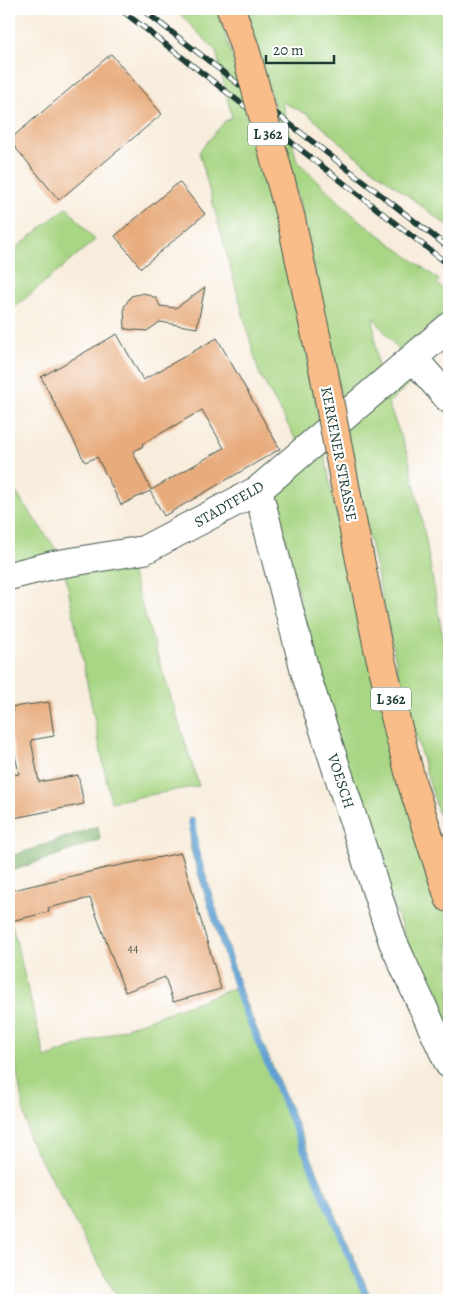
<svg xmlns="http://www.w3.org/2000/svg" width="458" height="1309" font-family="Alegreya,serif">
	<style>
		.green { fill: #a8d684; stroke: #648a5c }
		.forest { fill: #86b772; stroke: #527a53 }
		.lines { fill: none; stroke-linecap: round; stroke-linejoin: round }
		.stream { stroke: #60a0d3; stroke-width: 7 }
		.building { fill: #e7ab7c; fill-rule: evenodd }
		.minor-casing { stroke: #40574d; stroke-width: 30 }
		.major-casing { stroke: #40574d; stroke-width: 30 }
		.minor { stroke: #fff; stroke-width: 28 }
		.major { stroke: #f8bd89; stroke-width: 28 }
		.rail-casing { stroke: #1f3d34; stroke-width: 5.5 }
		.rail { stroke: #fff; stroke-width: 4; stroke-dasharray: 11; stroke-linecap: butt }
		.major-bridge-casing { stroke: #40574d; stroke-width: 30; stroke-linecap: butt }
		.major-bridge { stroke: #f8bd89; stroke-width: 28 }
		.labels { text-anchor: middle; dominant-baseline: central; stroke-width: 4.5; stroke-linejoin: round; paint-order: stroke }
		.number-label { font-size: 12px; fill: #515846 }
		.shield { fill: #fff; stroke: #627771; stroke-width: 1 }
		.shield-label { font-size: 14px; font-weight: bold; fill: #1f3d34 }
		.street-label { font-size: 15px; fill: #1f3d34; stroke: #fff }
	</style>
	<rect width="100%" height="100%" fill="#fff"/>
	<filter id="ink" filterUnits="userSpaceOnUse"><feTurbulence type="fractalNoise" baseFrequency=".02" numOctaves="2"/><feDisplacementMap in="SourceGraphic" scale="10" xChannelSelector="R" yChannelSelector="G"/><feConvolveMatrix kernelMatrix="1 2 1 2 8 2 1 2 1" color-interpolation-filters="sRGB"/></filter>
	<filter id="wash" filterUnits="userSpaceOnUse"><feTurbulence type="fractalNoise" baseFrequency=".0096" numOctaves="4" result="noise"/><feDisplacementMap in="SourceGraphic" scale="20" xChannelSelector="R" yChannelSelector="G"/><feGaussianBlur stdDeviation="1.12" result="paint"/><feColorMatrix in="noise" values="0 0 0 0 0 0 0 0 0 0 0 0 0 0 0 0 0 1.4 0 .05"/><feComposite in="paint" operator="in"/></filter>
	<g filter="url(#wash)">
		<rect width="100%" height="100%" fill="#f8eddd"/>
		<path class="green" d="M175 9H217L256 130 299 308 320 424 298 443 259 373 199 152 225 121 232 118 216 51Z
			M246 9H449V227L352 153 309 115 282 102 297 161 353 215 439 280 437 284 445 290 449 288V310L400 352 373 317 378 370 342 403 306 230 288 155Z
			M67 207 95 240 9 312V254Z
			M411 383 388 403 408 455 424 530 447 662 449 665V850L401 685 347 436 325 455 332 494 366 642 419 835 449 924V1041L433 1007 354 804 313 659 276 495 279 486 395 385Z
			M9 483 58 552 9 566Z
			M128 562 199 786 111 802 65 573Z
			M189 818H194L198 850 244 999 372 1300H119L29 1139 9 1029V921H11L45 1058 234 988 191 850Z"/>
		<path class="forest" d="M98 826 100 840 9 872V857Z"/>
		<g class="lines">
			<path class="stream" d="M192 822 195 851 241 1001 368 1300"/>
		</g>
		<g id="blocks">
			<path class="building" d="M111 54 162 114 59 200 9 140Z
				M179 182 205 214 141 268 115 236Z
				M205 287 197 328 160 322 147 331 125 329 124 307 131 296 144 293 156 298 160 306 176 308Z
				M117 334 143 380 217 338 280 449 164 516 150 491 121 505 97 457 85 462 41 377ZM202 410 224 448 151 490 133 452 143 446 142 444Z
				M49 702 54 736 31 740 39 782 78 775 84 804 9 819V776L19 774 11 736 9 737V714L13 713 12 707Z
				M181 853 221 989 173 1002 165 977 125 992 90 898 48 908 49 912 11 921 9 911V891L106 868Z"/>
		</g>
	</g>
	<g filter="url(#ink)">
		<use href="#blocks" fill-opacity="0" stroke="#40574d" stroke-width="1"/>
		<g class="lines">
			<defs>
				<path id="minor" d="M413 358 449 399
					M258 490 306 675 393 942 449 1064
					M9 576 53 565 144 550 258 490 449 327"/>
				<path id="major" d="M231 9 245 49
					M291 219 324 373
					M347 496 378 648 412 784 449 898"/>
			</defs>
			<use href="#minor" class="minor-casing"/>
			<use href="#major" class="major-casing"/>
			<use href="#minor" class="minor"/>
			<use href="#major" class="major"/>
			<defs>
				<path id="rail" d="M120 9 449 265
					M142 9 449 248"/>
			</defs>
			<use href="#rail" class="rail-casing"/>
			<use href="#rail" class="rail"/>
			<defs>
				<path id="major-bridge" d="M245 49 291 219
					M324 373 347 496"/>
			</defs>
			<use href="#major-bridge" class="major-bridge-casing"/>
			<use href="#major-bridge" class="major-bridge"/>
		</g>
	</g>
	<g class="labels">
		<g class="number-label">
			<text x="133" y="948">44</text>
		</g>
		<g class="shield">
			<rect x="248" y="122.5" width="40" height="23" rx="4"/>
			<rect x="371" y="687.5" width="40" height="23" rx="4"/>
		</g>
		<g class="shield-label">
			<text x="268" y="134">L 362</text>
			<text x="391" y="699">L 362</text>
		</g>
		<g class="street-label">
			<text transform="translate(339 454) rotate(79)">KERKENER STRASSE</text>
			<text transform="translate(229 504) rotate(-30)">STADTFELD</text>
			<text transform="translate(341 781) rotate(72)">VOESCH</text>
		</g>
	</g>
	<rect width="458" height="1309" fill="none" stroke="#fff" stroke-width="30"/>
	<path d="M266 55v8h68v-8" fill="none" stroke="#1f3d34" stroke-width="2.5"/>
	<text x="273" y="55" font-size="15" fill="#1f3d34" stroke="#ffffff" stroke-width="4" paint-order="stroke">20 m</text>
</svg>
